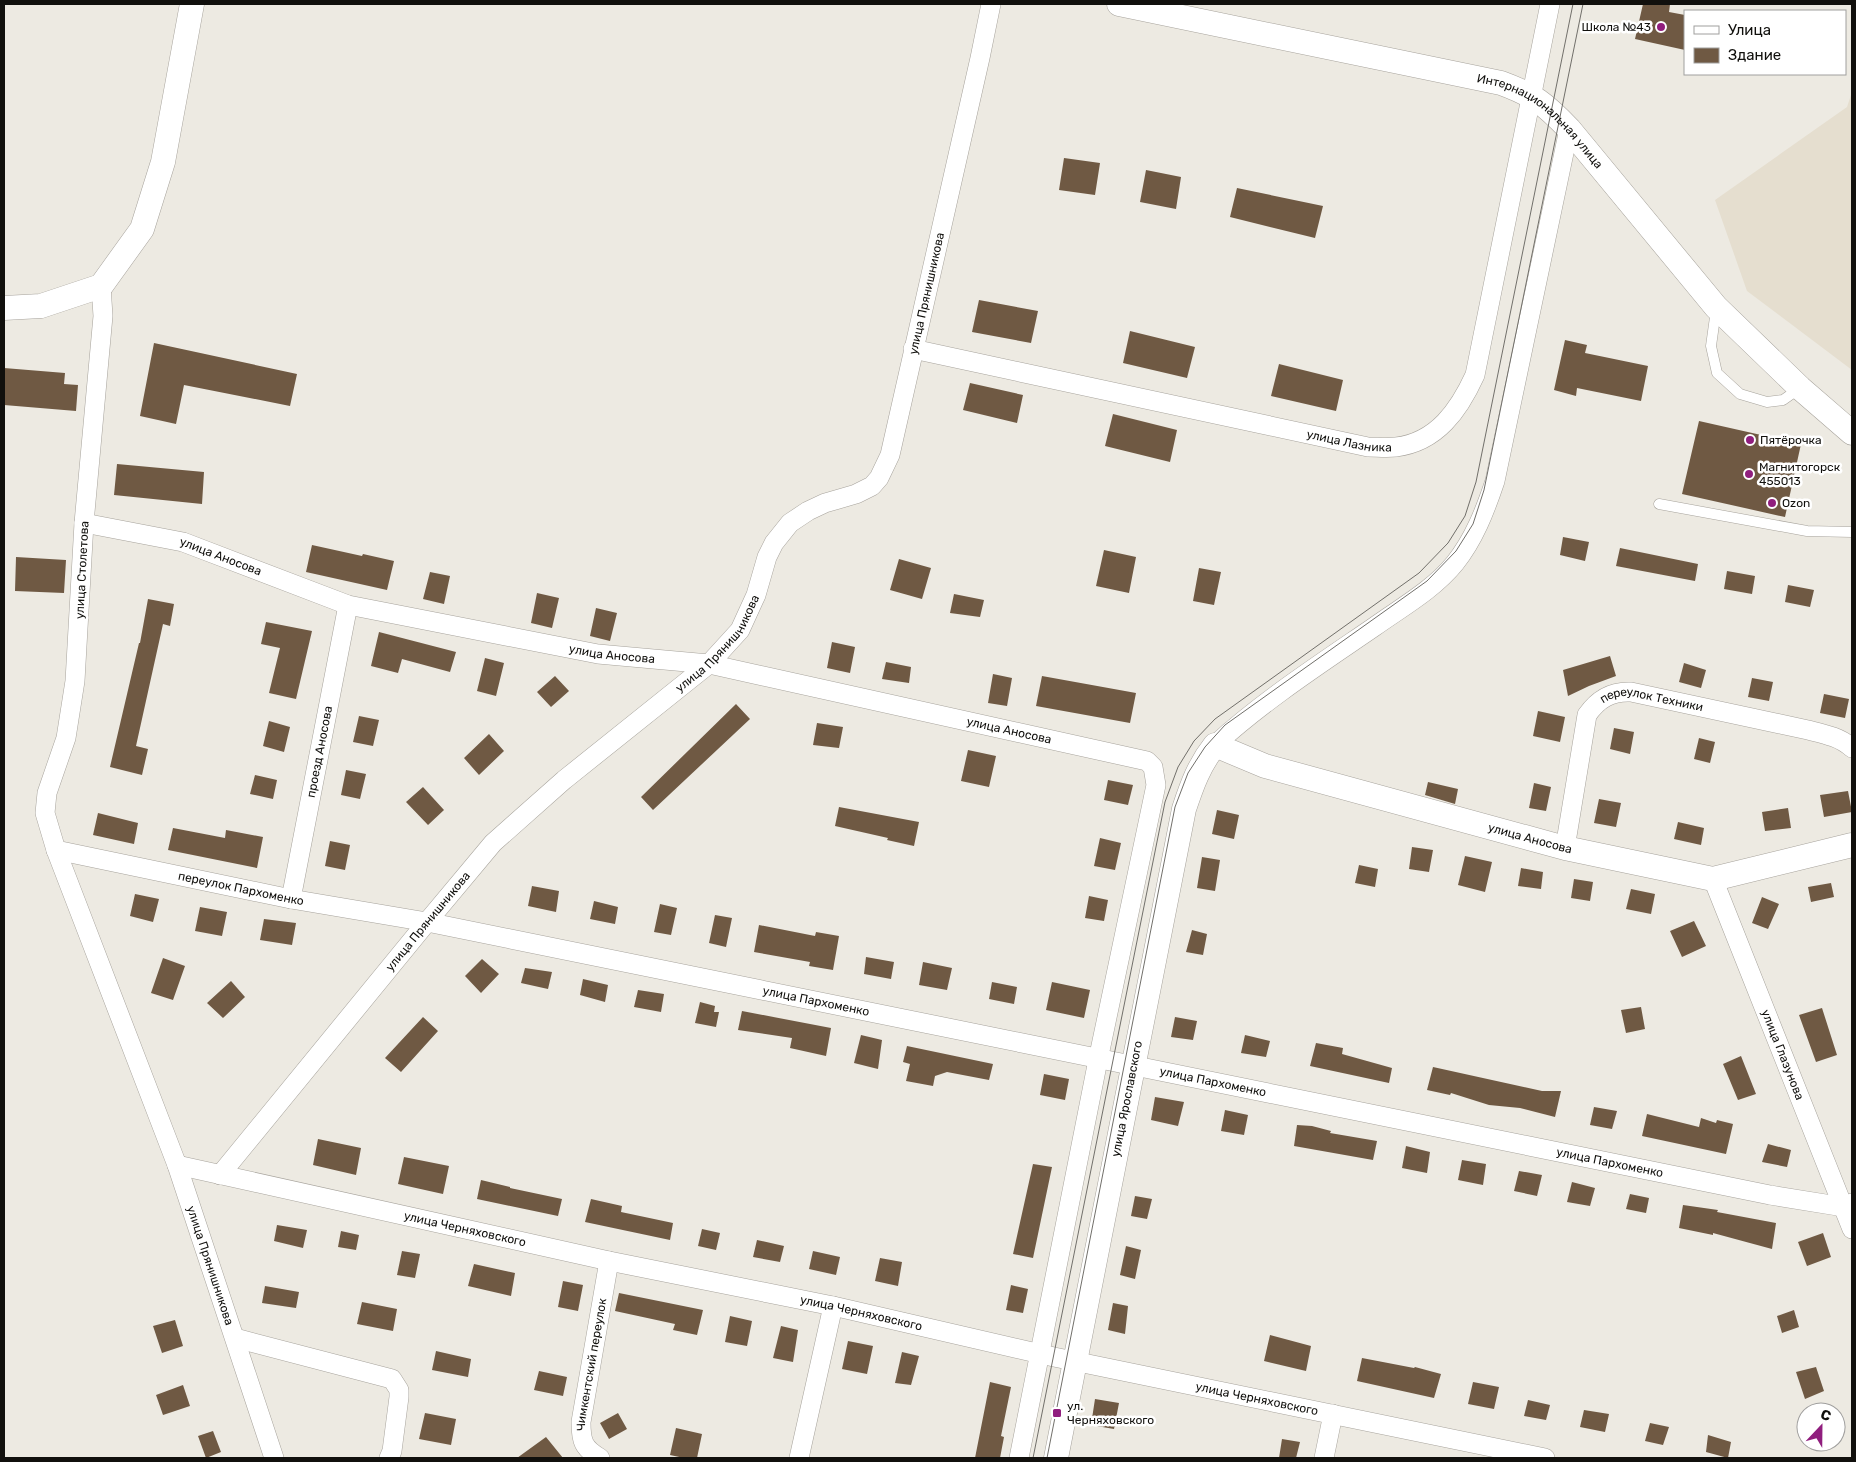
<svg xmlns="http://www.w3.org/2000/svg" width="1856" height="1462" font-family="Rubik,sans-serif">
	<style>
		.built { fill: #e5decf }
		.building { fill: #6f5943 }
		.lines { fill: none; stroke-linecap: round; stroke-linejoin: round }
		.service-casing { stroke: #a7a39c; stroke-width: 11 }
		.minor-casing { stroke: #a7a39c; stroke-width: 20 }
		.tertiary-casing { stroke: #a7a39c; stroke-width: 25 }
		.service { stroke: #fff; stroke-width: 10 }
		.minor { stroke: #fff; stroke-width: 19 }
		.tertiary { stroke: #fff; stroke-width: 24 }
		.tram { stroke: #716f6a; stroke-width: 1 }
		.poi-dot { fill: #901e7e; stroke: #fff; stroke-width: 2 }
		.labels { text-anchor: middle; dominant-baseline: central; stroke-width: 5; stroke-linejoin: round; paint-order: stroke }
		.poi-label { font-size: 12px; fill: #11100d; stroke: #fff; text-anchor: start }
		.street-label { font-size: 12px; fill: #11100d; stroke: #fff }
	</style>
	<rect width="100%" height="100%" fill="#edeae2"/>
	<path class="built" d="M1852 92V370L1747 291 1715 200 1847 107Z"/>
	<path class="building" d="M1643 4H1670L1669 12 1685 15V50L1635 39Z
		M1064 158 1100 163 1095 195 1059 190Z
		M1146 170 1181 177 1176 209 1140 202Z
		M1237 188 1323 206 1315 238 1230 217Z
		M979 300 1038 311 1031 343 972 332Z
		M1130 331 1195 347 1187 378 1123 363Z
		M1565 340 1587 345 1585 353 1648 366 1641 401 1577 388 1576 396 1554 390Z
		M154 343 297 374 290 406 184 385 176 424 140 416Z
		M1279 364 1343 380 1336 411 1271 396Z
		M4 368 65 373 64 384 78 385 76 411 4 405Z
		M970 383 1023 395 1017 423 963 410Z
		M1113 414 1177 430 1170 462 1105 446Z
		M1699 421 1801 444 1785 517 1682 494Z
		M117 464 204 472 202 504 114 495Z
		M1563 537 1589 542 1585 561 1560 555Z
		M312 545 362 556 363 554 394 561 387 590 306 572Z
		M1620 548 1698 564 1695 581 1616 566Z
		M1104 550 1136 557 1129 593 1096 586Z
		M16 557 66 560 64 593 15 591Z
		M899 559 931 568 922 599 890 590Z
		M1199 568 1221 572 1214 605 1193 601Z
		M1727 571 1755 576 1752 594 1724 589Z
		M430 572 450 576 444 604 423 599Z
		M1788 585 1814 590 1810 607 1785 602Z
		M537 593 559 598 552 628 531 623Z
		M954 594 984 600 980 617 950 613Z
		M148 599 174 604 170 626 163 624 136 746 148 749 142 775 110 767 139 643H140Z
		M596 608 617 613 610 641 590 636Z
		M266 622 312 631 296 699 269 693 280 648 261 644Z
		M379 632 456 652 450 672 402 659 398 673 371 666Z
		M832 642 855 647 850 673 827 668Z
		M1610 656 1616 676 1589 686 1568 696 1563 670Z
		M485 658 504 663 496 696 477 691Z
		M886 662 911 667 909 683 882 679Z
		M1684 663 1706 670 1701 688 1679 682Z
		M993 674 1012 678 1007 706 988 703Z
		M555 676 569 691 551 707 537 692Z
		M1042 676 1136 693 1130 723 1036 706Z
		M1752 678 1773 682 1769 701 1748 697Z
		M1824 694 1849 699 1845 718 1820 713Z
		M736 704 750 719 653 810 641 797Z
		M1538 711 1565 717 1560 742 1533 736Z
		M359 716 379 720 373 746 353 742Z
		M269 721 290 727 284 752 263 746Z
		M817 723 843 727 839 748 813 745Z
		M1614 728 1634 732 1630 754 1610 749Z
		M489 734 504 751 479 775 464 758Z
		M1699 738 1715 742 1710 763 1694 759Z
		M968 750 996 756 989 787 961 781Z
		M346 770 366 774 360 799 341 795Z
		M255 775 277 780 273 799 250 794Z
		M1108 780 1133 785 1128 805 1104 800Z
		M1428 782 1458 789 1455 804 1425 795Z
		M1534 783 1551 787 1546 811 1529 808Z
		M423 787 444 810 428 825 406 802Z
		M1848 791 1852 812 1824 817 1820 795Z
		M1599 799 1621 803 1616 827 1594 823Z
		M839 807 919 822 914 846 887 840 888 838 835 826Z
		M1788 808 1791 828 1765 831 1762 812Z
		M1217 810 1239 815 1234 839 1212 834Z
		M98 813 138 823 134 844 93 835Z
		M1678 822 1704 828 1701 845 1674 839Z
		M173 828 225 838 226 830 263 837 257 868 168 850Z
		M1100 838 1121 843 1115 870 1094 866Z
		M330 841 350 845 345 870 325 866Z
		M1412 847 1433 850 1429 872 1409 869Z
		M1465 856 1492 862 1485 892 1458 885Z
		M1202 857 1220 860 1215 891 1197 888Z
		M1359 865 1378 869 1375 887 1355 883Z
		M1521 868 1543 872 1541 889 1518 886Z
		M1574 879 1593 882 1590 901 1571 898Z
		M1831 883 1834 897 1811 902 1808 887Z
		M532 886 559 891 556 912 528 906Z
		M1631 889 1655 894 1651 914 1626 909Z
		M135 894 159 899 153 922 130 916Z
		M1089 896 1108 900 1104 921 1085 918Z
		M1762 897 1779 904 1768 929 1752 923Z
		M594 901 618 907 615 924 590 919Z
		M660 904 677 908 671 935 654 932Z
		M200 907 227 912 222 936 195 931Z
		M715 915 732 918 726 947 709 943Z
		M264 919 296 923 292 945 260 940Z
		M1694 921 1706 946 1682 957 1670 931Z
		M759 925 815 936 816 932 839 936 833 970 809 966 810 962 754 952Z
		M1192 930 1207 934 1203 955 1186 952Z
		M866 957 894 962 891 979 864 974Z
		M163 958 185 966 173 1000 151 993Z
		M482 959 499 974 481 993 465 976Z
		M923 962 952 968 947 990 919 985Z
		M525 968 552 972 548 989 521 983Z
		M583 979 608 985 605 1002 580 995Z
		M231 981 245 997 223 1018 207 1003Z
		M992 982 1017 987 1014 1004 989 999Z
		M1052 982 1090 990 1084 1018 1046 1010Z
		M638 990 664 994 661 1012 634 1007Z
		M700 1002 715 1006 714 1012H719L716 1027 695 1023Z
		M1641 1007 1645 1029 1626 1033 1621 1010Z
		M1822 1008 1837 1055 1816 1062 1799 1015Z
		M742 1011 831 1028 826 1056 790 1048 792 1038 738 1030Z
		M423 1017 438 1031 401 1072 385 1058Z
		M1175 1017 1197 1021 1193 1040 1171 1037Z
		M861 1035 882 1040 878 1069 854 1063Z
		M1245 1035 1270 1041 1266 1057 1241 1053Z
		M1316 1043 1343 1048 1342 1054 1392 1068 1389 1083 1310 1066Z
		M907 1046 993 1064 989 1080 947 1072 935 1076 933 1086 906 1081 910 1064 903 1062Z
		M1741 1056 1756 1094 1738 1100 1723 1064Z
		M1433 1067 1542 1091H1561L1555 1117 1520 1108 1489 1105 1451 1093 1450 1095 1427 1090Z
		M1044 1074 1069 1079 1065 1100 1040 1095Z
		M1155 1097 1184 1102 1178 1126 1151 1120Z
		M1594 1107 1617 1111 1612 1129 1590 1125Z
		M1225 1110 1248 1115 1244 1135 1221 1131Z
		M1647 1114 1699 1127 1701 1118 1716 1123 1717 1120 1733 1124 1726 1154 1642 1136Z
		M1297 1125 1312 1126 1331 1131 1330 1133 1377 1141 1373 1160 1294 1146Z
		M318 1139 361 1148 356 1175 313 1165Z
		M1768 1144 1791 1150 1787 1167 1762 1162Z
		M1406 1146 1430 1152 1427 1173 1402 1168Z
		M404 1157 449 1166 443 1194 398 1184Z
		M1462 1160 1486 1164 1483 1185 1458 1180Z
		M1033 1164 1052 1167 1033 1258 1013 1254Z
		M1519 1171 1542 1175 1537 1196 1514 1191Z
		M481 1180 510 1187V1188L562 1199 558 1216 477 1199Z
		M1572 1182 1595 1188 1590 1206 1567 1202Z
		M1630 1194 1649 1198 1646 1213 1626 1209Z
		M1135 1196 1152 1199 1147 1219 1131 1216Z
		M591 1199 622 1206 621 1212 673 1223 670 1240 585 1222Z
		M1683 1205 1718 1210 1717 1212 1776 1223 1772 1249 1713 1233V1235L1679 1228Z
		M277 1225 307 1230 303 1248 274 1241Z
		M702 1229 720 1233 716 1250 698 1246Z
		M341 1231 359 1235 356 1250 338 1247Z
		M1823 1233 1831 1257 1807 1266 1798 1242Z
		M757 1240 784 1246 780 1262 753 1257Z
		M1126 1246 1141 1250 1135 1279 1120 1275Z
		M402 1251 420 1254 415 1278 397 1275Z
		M813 1251 840 1257 836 1275 809 1269Z
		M880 1258 902 1262 898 1286 875 1281Z
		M474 1264 515 1273 511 1296 468 1286Z
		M563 1281 583 1285 578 1311 558 1307Z
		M1011 1285 1028 1289 1023 1313 1006 1310Z
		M265 1286 299 1292 296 1308 262 1303Z
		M619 1293 703 1310 697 1335 673 1330 675 1324 615 1311Z
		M362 1302 397 1309 393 1331 357 1324Z
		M1113 1303 1128 1306 1125 1334 1108 1330Z
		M1794 1310 1799 1327 1782 1333 1777 1316Z
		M730 1316 752 1321 747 1346 725 1342Z
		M175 1320 183 1346 162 1353 153 1326Z
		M781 1326 798 1330 793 1362 773 1358Z
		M1270 1335 1311 1346 1306 1371 1264 1361Z
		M848 1341 873 1346 867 1374 842 1369Z
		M436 1351 471 1359 468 1377 432 1370Z
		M902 1352 919 1356 911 1385 895 1383Z
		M1362 1358 1414 1368 1415 1367 1441 1374 1434 1398 1357 1381Z
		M1816 1367 1824 1391 1805 1399 1796 1372Z
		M539 1371 567 1377 563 1396 534 1390Z
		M990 1382 1011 1387 1001 1436 1004 1437 1000 1458H975Z
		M1473 1382 1499 1387 1494 1409 1468 1404Z
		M183 1385 190 1406 163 1415 156 1395Z
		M1095 1399 1119 1403 1114 1429 1091 1425Z
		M1528 1400 1550 1405 1546 1420 1524 1416Z
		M1584 1410 1609 1414 1605 1432 1580 1427Z
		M425 1413 456 1419 451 1445 419 1439Z
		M618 1413 627 1429 609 1439 600 1423Z
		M1650 1423 1669 1427 1663 1445 1645 1441Z
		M676 1428 702 1434 697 1458H684L670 1455Z
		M213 1431 221 1452 206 1458 198 1436Z
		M1708 1435 1731 1442 1728 1458 1706 1452Z
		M546 1437 563 1458H517Z
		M1282 1439 1300 1442 1296 1458H1279Z"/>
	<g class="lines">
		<defs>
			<path id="service" d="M1716 310 1711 346 1717 373 1740 394 1767 402 1783 400 1800 388
				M1659 504 1807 531 1852 532"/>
			<g id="minor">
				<path id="s1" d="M101 286 103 316 84 523 75 681 66 738 47 793 45 813 56 850 177 1165 274 1458"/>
				<path id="s2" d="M913 349 1368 447C1377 447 1387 448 1396 447 1437 442 1459 410 1475 375L1550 4"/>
				<path id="s3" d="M84 523 183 542 348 605 598 654 709 664 1147 761 1153 767 1156 785 1098 1060 1019 1458"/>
				<path d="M1215 745C1263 701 1320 664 1374 627 1402 607 1433 590 1455 563 1474 539 1485 511 1495 481L1569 129"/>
				<path id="s4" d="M1565 848 1587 715C1598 699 1611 691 1631 692L1808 730C1824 734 1840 737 1852 748"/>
				<path id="s5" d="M56 850 291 899 427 922 1770 1195 1844 1207 1852 1203"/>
				<path id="s6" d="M1713 879 1852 1229"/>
				<path id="s7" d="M291 899 348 605"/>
				<path id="s8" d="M177 1165 609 1261 833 1306 1054 1357 1545 1458"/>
				<path id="s9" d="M220 1175 427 922 493 843 564 780 709 664 740 630 756 595 767 557 774 543 790 523 808 511 825 503 856 494 872 486 879 478 890 455 980 58 991 4"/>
				<path d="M235 1338 392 1379 399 1390V1397L392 1451 389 1458"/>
				<path id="s10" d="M600 1458C583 1448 581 1441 581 1422L609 1261"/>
				<path d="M799 1458 833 1306"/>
				<path d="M1324 1458 1333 1414"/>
			</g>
			<g id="tertiary">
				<path id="s11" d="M1119 4 1501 83C1534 95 1545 104 1569 129L1716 307 1800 388 1852 433"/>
				<path d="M4 308 41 306 101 286 142 229 163 162 192 4"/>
				<path id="s12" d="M1056 1458 1184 809C1192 785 1199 765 1215 745L1265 766 1565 848 1713 879 1852 845"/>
			</g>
		</defs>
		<use href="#service" class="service-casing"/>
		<use href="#minor" class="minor-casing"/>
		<use href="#tertiary" class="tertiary-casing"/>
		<use href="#service" class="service"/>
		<use href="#minor" class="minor"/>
		<use href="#tertiary" class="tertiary"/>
		<path class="tram" d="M1033 1458 1165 802 1178 767 1194 741 1215 719 1419 573 1448 543 1465 516 1476 482 1573 4
			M1047 1458 1175 807 1188 773 1205 747 1225 725 1427 581 1456 551 1473 524 1484 490 1583 4"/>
	</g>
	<g class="poi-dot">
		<circle cx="1661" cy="27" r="5"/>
		<circle cx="1750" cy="440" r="5"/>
		<circle cx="1749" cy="474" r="5"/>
		<circle cx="1772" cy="503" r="5"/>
		<rect x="1052" y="1408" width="10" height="10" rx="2.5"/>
	</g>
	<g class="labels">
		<g class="poi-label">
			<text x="1651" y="27" text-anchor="end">Школа №43</text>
			<text x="1760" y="440">Пятёрочка</text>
			<text x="1759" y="467">Магнитогорск<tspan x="1759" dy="14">455013</tspan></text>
			<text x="1782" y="503">Ozon</text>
			<text x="1067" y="1406">ул.<tspan x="1067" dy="14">Черняховского</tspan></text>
		</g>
		<g class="street-label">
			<text stroke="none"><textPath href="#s11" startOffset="444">Интернациональная улица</textPath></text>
			<text stroke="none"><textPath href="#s9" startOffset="1168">улица Прянишникова</textPath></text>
			<text stroke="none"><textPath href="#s2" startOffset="446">улица Лазника</textPath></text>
			<text stroke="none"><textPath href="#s3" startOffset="141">улица Аносова</textPath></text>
			<text transform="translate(82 570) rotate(-87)">улица Столетова</text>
			<text stroke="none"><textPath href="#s9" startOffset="732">улица Прянишникова</textPath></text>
			<text stroke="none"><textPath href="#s3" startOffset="546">улица Аносова</textPath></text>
			<text stroke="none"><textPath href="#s4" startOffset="208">переулок Техники</textPath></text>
			<text stroke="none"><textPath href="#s3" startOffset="951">улица Аносова</textPath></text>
			<text stroke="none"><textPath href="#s7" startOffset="150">проезд Аносова</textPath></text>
			<text stroke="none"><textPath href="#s12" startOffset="1062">улица Аносова</textPath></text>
			<text stroke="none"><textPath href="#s5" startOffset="189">переулок Пархоменко</textPath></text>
			<text stroke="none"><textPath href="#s9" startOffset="328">улица Прянишникова</textPath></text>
			<text stroke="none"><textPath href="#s5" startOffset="775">улица Пархоменко</textPath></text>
			<text stroke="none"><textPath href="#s6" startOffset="189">улица Глазунова</textPath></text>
			<text stroke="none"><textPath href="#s5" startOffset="1180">улица Пархоменко</textPath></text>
			<text stroke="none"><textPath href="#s12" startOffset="366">улица Ярославского</textPath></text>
			<text stroke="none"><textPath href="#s5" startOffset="1585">улица Пархоменко</textPath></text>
			<text stroke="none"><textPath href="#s8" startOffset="295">улица Черняховского</textPath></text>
			<text stroke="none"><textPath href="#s1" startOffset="1014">улица Прянишникова</textPath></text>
			<text stroke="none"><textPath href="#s8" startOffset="700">улица Черняховского</textPath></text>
			<text stroke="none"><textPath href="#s10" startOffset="102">Чимкентский переулок</textPath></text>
			<text stroke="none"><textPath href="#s8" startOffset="1105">улица Черняховского</textPath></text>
		</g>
	</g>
	<rect width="1856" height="1462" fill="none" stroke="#11100d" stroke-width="10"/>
	<rect x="1684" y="10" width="162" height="65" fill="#ffffff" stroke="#a09f9e"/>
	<rect x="1694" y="26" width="25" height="8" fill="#ffffff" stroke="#a09f9e"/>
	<text x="1728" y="35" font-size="15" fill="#11100d">Улица</text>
	<rect x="1694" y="48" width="25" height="15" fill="#6f5943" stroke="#a09f9e"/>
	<text x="1728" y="60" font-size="15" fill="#11100d">Здание</text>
	<g transform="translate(1821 1427) rotate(22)"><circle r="24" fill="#ffffff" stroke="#a09f9e"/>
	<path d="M0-4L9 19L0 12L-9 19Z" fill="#901e7e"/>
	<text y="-8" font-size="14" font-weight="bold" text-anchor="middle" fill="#11100d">С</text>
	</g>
</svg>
